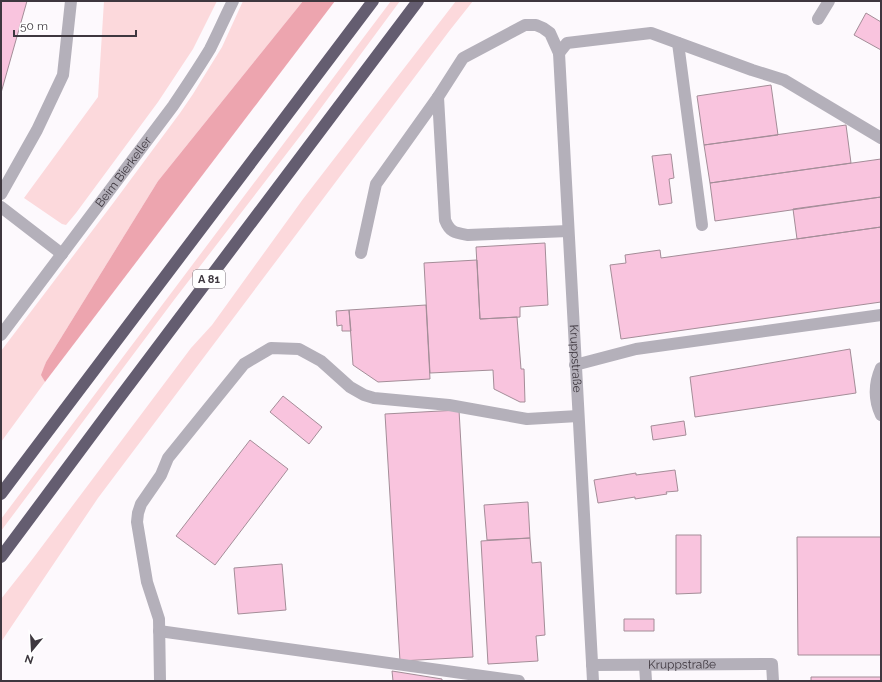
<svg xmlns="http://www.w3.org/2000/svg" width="882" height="682" font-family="Raleway,sans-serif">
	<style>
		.green { fill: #fcd9dc }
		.forest { fill: #eda5af }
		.building { fill: #f9c4de; stroke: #a48d98 }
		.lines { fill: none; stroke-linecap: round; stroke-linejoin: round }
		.minor { stroke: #b4b0ba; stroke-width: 12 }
		.highway { stroke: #645d70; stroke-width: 12 }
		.labels { text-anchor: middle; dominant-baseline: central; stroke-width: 4; stroke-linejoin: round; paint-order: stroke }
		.shield { fill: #fff; stroke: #787379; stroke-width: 1 }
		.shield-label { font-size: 11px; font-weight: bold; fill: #3e373f }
		.street-label { font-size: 12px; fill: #3e373f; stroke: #fff }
	</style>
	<rect width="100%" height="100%" fill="#fdf9fd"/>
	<path class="green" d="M104 1H217L193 49 158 102 76 213 66 225 62 224 24 198 98 97Z
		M243 1H303L158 181 46 362 42 375 45 382 1 442V351L114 202 180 113 193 94 222 47Z
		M391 1H400L304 131 174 300 1 531V519Z
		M456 1H473L450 30 98 498 1 642V599L31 561 191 348 212 325 303 199Z"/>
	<path class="forest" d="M303 1H335L45 382 41 375 46 362 158 181Z"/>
	<path class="building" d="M1 1H27L1 93Z
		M866 13 881 22V50L854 35Z
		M771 85 778 135 704 145 697 96Z
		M846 125 851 163 710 183 704 145Z
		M671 154 674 178 669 179 672 203 659 205 652 156Z
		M881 159V197L715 221 710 183Z
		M881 197V227L797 239 793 209Z
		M881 227V302L621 339 610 265 626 263 625 255 660 250 661 258Z
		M545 243 548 305 520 307V317L480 319 476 247Z
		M477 260 480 319 517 317 521 369H524L525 402H520L494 389 493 370 430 373 424 263Z
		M426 305 430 379 378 382 353 365 349 310Z
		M349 310 351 331H342V325L337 326 336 311Z
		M850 349 856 393 695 417 690 377Z
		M283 396 322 427 309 444 270 412Z
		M459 410 473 657 400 661 385 414Z
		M684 421 686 435 653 440 651 426Z
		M250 440 288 469 215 565 176 536Z
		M675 470 678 491 666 492 667 494 635 499V497L598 503 594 480 636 473V475Z
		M528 502 530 538 487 540 484 505Z
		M676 535H701V593L676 594Z
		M797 537H881V655H798Z
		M530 538 532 563 541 562 545 635 536 636 538 661 488 664 481 541Z
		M282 564 286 610 238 614 234 568Z
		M624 619H654V631H624Z
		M392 671 442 679V681H393Z
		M811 677H881V681H811Z"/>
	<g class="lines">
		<g class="minor">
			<path d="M818 19 829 1"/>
			<path d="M678 43 702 225"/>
			<path id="s1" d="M559 53 593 681"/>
			<path d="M438 97 445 220C450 233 456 233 468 235L568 231"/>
			<path d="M1 194 37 130 63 75 71 1"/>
			<path d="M1 207 62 254"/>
			<path d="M361 253 376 184 438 97 463 58 525 25H536L543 28 550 33 559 53 567 43 651 33 752 70 784 80 881 138"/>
			<path id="s2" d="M1 335 173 106C185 88 198 69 210 49 218 33 225 17 233 1"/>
			<path d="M575 365 636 349 881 315"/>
			<path d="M881 368C874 384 874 400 881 415"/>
			<path d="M159 631 519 681"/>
			<path id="s3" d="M592 665 772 664 773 681"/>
			<path d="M645 665 646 681"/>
			<path d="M160 681 159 619 147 582 137 522 138 513 141 504 161 475 168 458 244 364 271 348 299 349 321 361 350 387 364 395 374 398 449 405 527 419 578 416"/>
		</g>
		<path class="highway" d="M1 494 37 446 373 1
			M1 557 111 409 418 1"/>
	</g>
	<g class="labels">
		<rect class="shield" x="193" y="270" width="32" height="18" rx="3"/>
		<g class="shield-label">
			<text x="209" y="279">A 81</text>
		</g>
		<g class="street-label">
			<text stroke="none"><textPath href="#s2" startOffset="204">Beim Bierkeller</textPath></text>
			<text stroke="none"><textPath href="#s1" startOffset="306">Kruppstraße</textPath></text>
			<text stroke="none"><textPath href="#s3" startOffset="90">Kruppstraße</textPath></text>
		</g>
	</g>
	<rect width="882" height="682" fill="none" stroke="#3e373f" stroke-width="4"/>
	<g transform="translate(32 650) rotate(198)" stroke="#ffffff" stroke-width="3" paint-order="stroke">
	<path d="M0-3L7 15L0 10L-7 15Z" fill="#3e373f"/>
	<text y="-6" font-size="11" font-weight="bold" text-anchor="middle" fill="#3e373f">N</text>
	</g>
	<path d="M14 30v6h122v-6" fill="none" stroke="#3e373f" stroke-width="2"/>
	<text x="20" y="30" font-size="12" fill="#3e373f" stroke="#ffffff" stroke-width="3" paint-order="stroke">50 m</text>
</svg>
